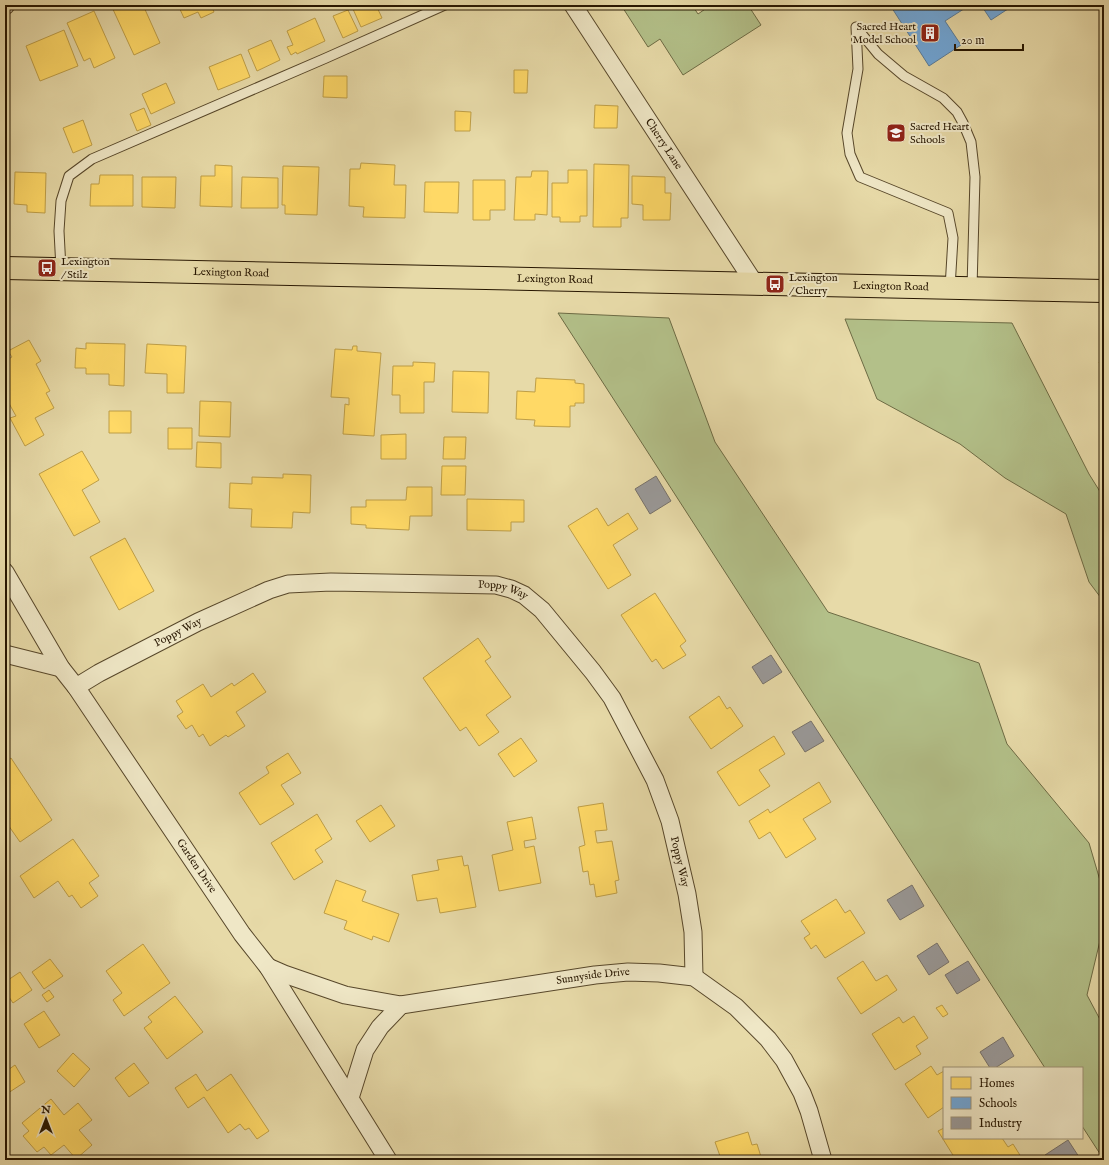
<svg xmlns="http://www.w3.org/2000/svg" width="1109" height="1165" font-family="'IM FELL English',serif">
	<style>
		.green { fill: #b3c089; stroke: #6d6b44 }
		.homes { fill: #ffd966; stroke: #be9e47 }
		.schools { fill: #6fa8dc; stroke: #597c9a }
		.industry { fill: #999; stroke: #77726b }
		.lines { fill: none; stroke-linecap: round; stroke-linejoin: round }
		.service-casing { stroke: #57472a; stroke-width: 11 }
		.minor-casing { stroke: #57472a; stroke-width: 19 }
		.primary-casing { stroke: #271600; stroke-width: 24 }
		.service { stroke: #efe7c6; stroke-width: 9 }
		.minor { stroke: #efe7c6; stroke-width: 17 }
		.primary { stroke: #e7daa8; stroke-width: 22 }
		.labels { text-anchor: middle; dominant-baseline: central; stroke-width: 4; stroke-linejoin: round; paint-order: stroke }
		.poi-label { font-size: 11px; fill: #271600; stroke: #efe7c6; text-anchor: start }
		.street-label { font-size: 11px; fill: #271600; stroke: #efe7c6 }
	</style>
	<rect width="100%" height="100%" fill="#e7daa8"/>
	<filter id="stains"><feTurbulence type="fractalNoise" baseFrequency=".005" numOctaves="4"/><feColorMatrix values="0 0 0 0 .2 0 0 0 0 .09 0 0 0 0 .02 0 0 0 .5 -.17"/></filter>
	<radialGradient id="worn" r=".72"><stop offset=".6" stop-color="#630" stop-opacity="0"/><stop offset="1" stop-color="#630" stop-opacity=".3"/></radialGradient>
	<path class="green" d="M621 5H692L698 14 711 5H748L761 25 683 75 660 39 648 47Z
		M558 313 669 318 715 442 828 612 979 663 1007 744 1089 843 1104 894V924L1087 995 1104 1027V1160L1082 1126V1068H1045Z
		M845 319 1012 323 1089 474 1104 498V602L1089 582 1066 514 1005 478 960 444 877 399Z"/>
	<path class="homes" d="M111 5H143L160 43 134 55Z
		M178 5H211L214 12 201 18 198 12 184 18Z
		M361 5H376L382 18 361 27 353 9Z
		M348 10 358 31 343 38 333 16Z
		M94 11 115 58 94 68 90 58 84 61 67 23Z
		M315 18 325 41 297 54 296 52 291 55 287 47 293 45 287 31Z
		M64 30 78 66 40 81 26 46Z
		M271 40 280 60 257 71 248 50Z
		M241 54 250 77 218 90 209 67Z
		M514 70H528L527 93H514Z
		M324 76H347V98L323 97Z
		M166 83 175 103 151 114 142 94Z
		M595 105 618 106 617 128H594Z
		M144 108 151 125 137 131 130 114Z
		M455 111 471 112 470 131H455Z
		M83 120 92 145 73 153 63 128Z
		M361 163 395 165 394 185H406L405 218 363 217 364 207 349 206 350 169H360Z
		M594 164 629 165 628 218H621V227H593Z
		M215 165 232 166V207L200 206 201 176H215Z
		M283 166 319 167 317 215 285 214V205H282Z
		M568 170H587V216H580V222H560V217H552V183H568Z
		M532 171H548L547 215 535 214V220H514L516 177H531Z
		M15 172 46 173 45 213 27 212V205L14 204Z
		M5 173H6L7 203H5Z
		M100 175H133V206H90L91 184H99Z
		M632 176 665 177V193H671L670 220H643V205L632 204Z
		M142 177H176L175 208 142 207Z
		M242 177 278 178V208H241Z
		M473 180H505V210H490V220H473Z
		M425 182H459L458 213 424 212Z
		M29 340 41 361 36 364 50 391 46 393 54 408 35 418 44 435 25 446 10 418 16 416 6 398 5 399V361L12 357 8 351Z
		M86 343 125 344 124 386 109 385V374H86V368H75L76 348 86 349Z
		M147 344 186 346 184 393H167V374L145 373Z
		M353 346H357V351L381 353 374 436 343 434 345 404 349 405V398L331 397 335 349 352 350Z
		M1104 360V375L1099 362Z
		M413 362 435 363 434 382H424V413H400V395H392L393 366H413Z
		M453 371 489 372 488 413 452 412Z
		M536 378 575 380V383L584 384V403H575V406H570V427L534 426 535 420 516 419 517 391 535 392Z
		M200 401 231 402 230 437 199 436Z
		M109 411H131V433H109Z
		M168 428H192V449H168Z
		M406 434V459H381V435Z
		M444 437H466L465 459H443Z
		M197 442 221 443V468L196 467Z
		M82 451 99 480 82 490 100 522 74 536 39 474Z
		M442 466H466L465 495H441Z
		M283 474 311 475 310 513 293 512 292 528 251 527 252 509 229 508 230 483 252 484V477L283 478Z
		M407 487H432V516H410L409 530 366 528V525L351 524V507H366V500H406Z
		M467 499 524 500V522H511V531L467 530Z
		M597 508 608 526 628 513 638 529 613 545 631 575 608 589 568 526Z
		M125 538 154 591 119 610 90 557Z
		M655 593 686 641 680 646 686 655 663 669 656 659 652 662 621 615Z
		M478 638 491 657 485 661 511 697 486 715 499 732 479 746 466 727 460 731 423 678Z
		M253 673 266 692 236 712 245 726 228 737 226 735 210 746 203 734 199 737 192 725 186 729 177 716 183 712 176 701 203 684 211 697 232 683 234 686Z
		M719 696 727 709 730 707 743 726 711 749 689 717Z
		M774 736 785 754 759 770 770 786 739 806 717 772Z
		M521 738 537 761 514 777 498 754Z
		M288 753 301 773 281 785 294 804 260 825 239 793 269 773 266 767Z
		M11 758 52 820 20 842 6 822 10 819 5 812V762Z
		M819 782 831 802 803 819 816 839 786 858 770 832 759 839 749 821 768 809 770 813Z
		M603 803 607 830 595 831 597 843 612 841 619 880 615 881 617 893 596 897 594 884 590 885 588 871 583 872 579 847 585 845 578 807Z
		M381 805 395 826 370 842 356 821Z
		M317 814 332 839 315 850 323 862 294 880 271 843Z
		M532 817 536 839 524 841 525 848 534 846 541 883 499 891 492 855 513 850 507 822Z
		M73 839 99 876 89 883 98 896 81 908 72 895 69 897 58 881 34 898 20 876Z
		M462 856 464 866 468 865 476 907 440 913 437 898 417 901 412 875 439 870 437 860Z
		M336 880 366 891 362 901 399 914 389 942 373 936 372 940 344 929 347 921 324 913Z
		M836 899 845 913 850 910 865 933 825 958 816 945 811 949 810 947 804 938 810 934 801 921Z
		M143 944 170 983 124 1016 113 1000 122 993 106 971Z
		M50 959 63 976 44 989 32 972Z
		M863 961 876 981 887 975 897 990 861 1014 837 978Z
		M20 972 32 990 13 1003 5 991V982Z
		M49 990 54 997 47 1002 42 995Z
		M175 996 203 1032 167 1059 144 1028 152 1022 148 1017Z
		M942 1005 948 1014 943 1017 936 1008Z
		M44 1011 60 1035 39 1048 24 1024Z
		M914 1016 928 1038 916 1046 921 1054 895 1070 872 1034 899 1017 903 1023Z
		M73 1053 90 1069 74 1087 57 1071Z
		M134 1063 149 1083 129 1097 115 1078Z
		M15 1065 25 1082 5 1095V1072Z
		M931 1066 937 1075 944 1071V1107L928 1118 905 1084Z
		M196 1074 207 1091 231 1074 269 1131 257 1139 249 1128 245 1130 240 1124 228 1133 204 1097 188 1108 175 1088Z
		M51 1099 64 1115 78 1103 92 1120 79 1130 92 1145 76 1159 64 1145 51 1155 44 1147 37 1152 23 1136 29 1131 22 1123Z
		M944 1128V1138H1002L1008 1147 1013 1144 1023 1160H956L938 1131Z
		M748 1132 752 1145 757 1144 762 1160H707L720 1156 715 1142Z"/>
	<path class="schools" d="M890 5H970L945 21 961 45 929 66Z
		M981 5H1014L991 20Z"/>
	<path class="industry" d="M656 476 671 501 650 514 635 489Z
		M771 655 782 672 763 684 752 667Z
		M811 721 824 741 805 752 792 732Z
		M912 885 924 906 900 920 887 900Z
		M937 943 949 962 929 975 917 956Z
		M968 961 980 980 957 994 945 975Z
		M1003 1037 1014 1056 995 1068H990L980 1052Z
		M1068 1140 1081 1160H1048L1045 1155Z"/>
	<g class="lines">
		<defs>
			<path id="service" d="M856 27 858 69 847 133 850 154 860 177 948 213 953 238 950 288
				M856 27 878 54 904 76 943 98 957 112 963 123 971 142 975 177 972 288
				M61 269 59 231 61 201 69 176 92 159 326 58 445 5"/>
			<g id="minor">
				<path id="s1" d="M573 5 755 284"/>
				<path d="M5 6 6 5"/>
				<path id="s2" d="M5 572 61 668 76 687 242 934 268 967 388 1160"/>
				<path d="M5 654 61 668"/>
				<path id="s3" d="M76 687 99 673 198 622 269 590 288 584 331 582 496 585 511 589 524 595 542 610 593 672 612 698 655 780 670 821 687 894 693 932 694 977"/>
				<path id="s4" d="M268 967 284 974 345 995 401 1005 595 975 628 972 659 973 694 977 736 1007 768 1039 784 1060 802 1093 809 1111 823 1160"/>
				<path d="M350 1098 365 1050 380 1027 401 1005"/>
			</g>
			<g id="primary">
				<path id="s5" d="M5 268 1104 291"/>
			</g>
		</defs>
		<use href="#service" class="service-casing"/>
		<use href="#minor" class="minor-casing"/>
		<use href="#primary" class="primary-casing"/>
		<use href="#service" class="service"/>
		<use href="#minor" class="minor"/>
		<use href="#primary" class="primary"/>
	</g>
	<defs>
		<symbol id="building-square" viewBox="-11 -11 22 22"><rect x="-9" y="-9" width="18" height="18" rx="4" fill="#8f2418" stroke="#efe7c6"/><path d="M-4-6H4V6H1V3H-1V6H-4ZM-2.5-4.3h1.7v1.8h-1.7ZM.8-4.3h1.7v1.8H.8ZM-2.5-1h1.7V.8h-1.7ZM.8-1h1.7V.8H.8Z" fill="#fff"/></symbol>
		<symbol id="school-square" viewBox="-11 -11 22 22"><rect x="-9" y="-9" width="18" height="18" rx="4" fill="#8f2418" stroke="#efe7c6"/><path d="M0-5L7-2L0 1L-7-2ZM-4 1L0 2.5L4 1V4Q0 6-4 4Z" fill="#fff"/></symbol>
		<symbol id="bus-square" viewBox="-11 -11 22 22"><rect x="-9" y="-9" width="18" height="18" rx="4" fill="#8f2418" stroke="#efe7c6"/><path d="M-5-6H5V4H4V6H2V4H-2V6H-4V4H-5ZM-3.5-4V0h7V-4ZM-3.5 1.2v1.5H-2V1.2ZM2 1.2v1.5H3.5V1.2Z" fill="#fff"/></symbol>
	</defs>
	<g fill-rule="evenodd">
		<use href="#building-square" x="919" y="22" width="22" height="22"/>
		<use href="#school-square" x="885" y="122" width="22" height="22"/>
		<use href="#bus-square" x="36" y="257" width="22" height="22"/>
		<use href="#bus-square" x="764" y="273" width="22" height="22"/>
	</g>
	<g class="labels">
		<g class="poi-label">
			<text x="916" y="27" text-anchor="end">Sacred Heart<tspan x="916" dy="13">Model School</tspan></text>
			<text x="910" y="127">Sacred Heart<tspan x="910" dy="13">Schools</tspan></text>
			<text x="61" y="262">Lexington<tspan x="61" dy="13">/ Stilz</tspan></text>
			<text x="789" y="278">Lexington<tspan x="789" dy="13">/ Cherry</tspan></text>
		</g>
		<g class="street-label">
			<text stroke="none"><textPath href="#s1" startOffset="166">Cherry Lane</textPath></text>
			<text stroke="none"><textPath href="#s5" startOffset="226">Lexington Road</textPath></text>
			<text stroke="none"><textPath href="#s5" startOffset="550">Lexington Road</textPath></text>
			<text stroke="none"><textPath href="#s5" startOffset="886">Lexington Road</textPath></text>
			<text stroke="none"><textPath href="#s3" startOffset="452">Poppy Way</textPath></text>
			<text stroke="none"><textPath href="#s3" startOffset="116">Poppy Way</textPath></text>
			<text stroke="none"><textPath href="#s3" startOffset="788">Poppy Way</textPath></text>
			<text stroke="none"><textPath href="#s2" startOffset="351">Garden Drive</textPath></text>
			<text stroke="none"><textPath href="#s4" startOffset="333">Sunnyside Drive</textPath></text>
		</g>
	</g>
	<rect width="1109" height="1165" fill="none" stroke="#e7daa8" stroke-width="20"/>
	<rect x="6" y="6" width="1097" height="1153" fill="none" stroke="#271600" stroke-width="2"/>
	<rect x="10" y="10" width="1089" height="1145" fill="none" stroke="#271600"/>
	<rect x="943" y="1067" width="140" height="72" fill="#efe7c6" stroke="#9f9377"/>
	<rect x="951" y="1077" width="20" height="12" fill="#ffd966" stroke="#9f9377"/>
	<text x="979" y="1087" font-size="12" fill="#271600">Homes</text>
	<rect x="951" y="1097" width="20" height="12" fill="#6fa8dc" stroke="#9f9377"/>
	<text x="979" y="1107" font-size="12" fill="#271600">Schools</text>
	<rect x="951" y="1117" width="20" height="12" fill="#999999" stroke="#9f9377"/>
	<text x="979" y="1127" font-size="12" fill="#271600">Industry</text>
	<g transform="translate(46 1119)" stroke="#efe7c6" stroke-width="3" paint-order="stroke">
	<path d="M0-3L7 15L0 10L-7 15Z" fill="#271600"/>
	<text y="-6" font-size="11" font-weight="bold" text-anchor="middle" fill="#271600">N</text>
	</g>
	<path d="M955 44v6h68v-6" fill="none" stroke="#271600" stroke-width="2"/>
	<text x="961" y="44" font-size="12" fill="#271600" stroke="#efe7c6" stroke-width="3" paint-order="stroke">20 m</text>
	<rect width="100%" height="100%" filter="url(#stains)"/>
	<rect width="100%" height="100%" fill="url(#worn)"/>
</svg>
